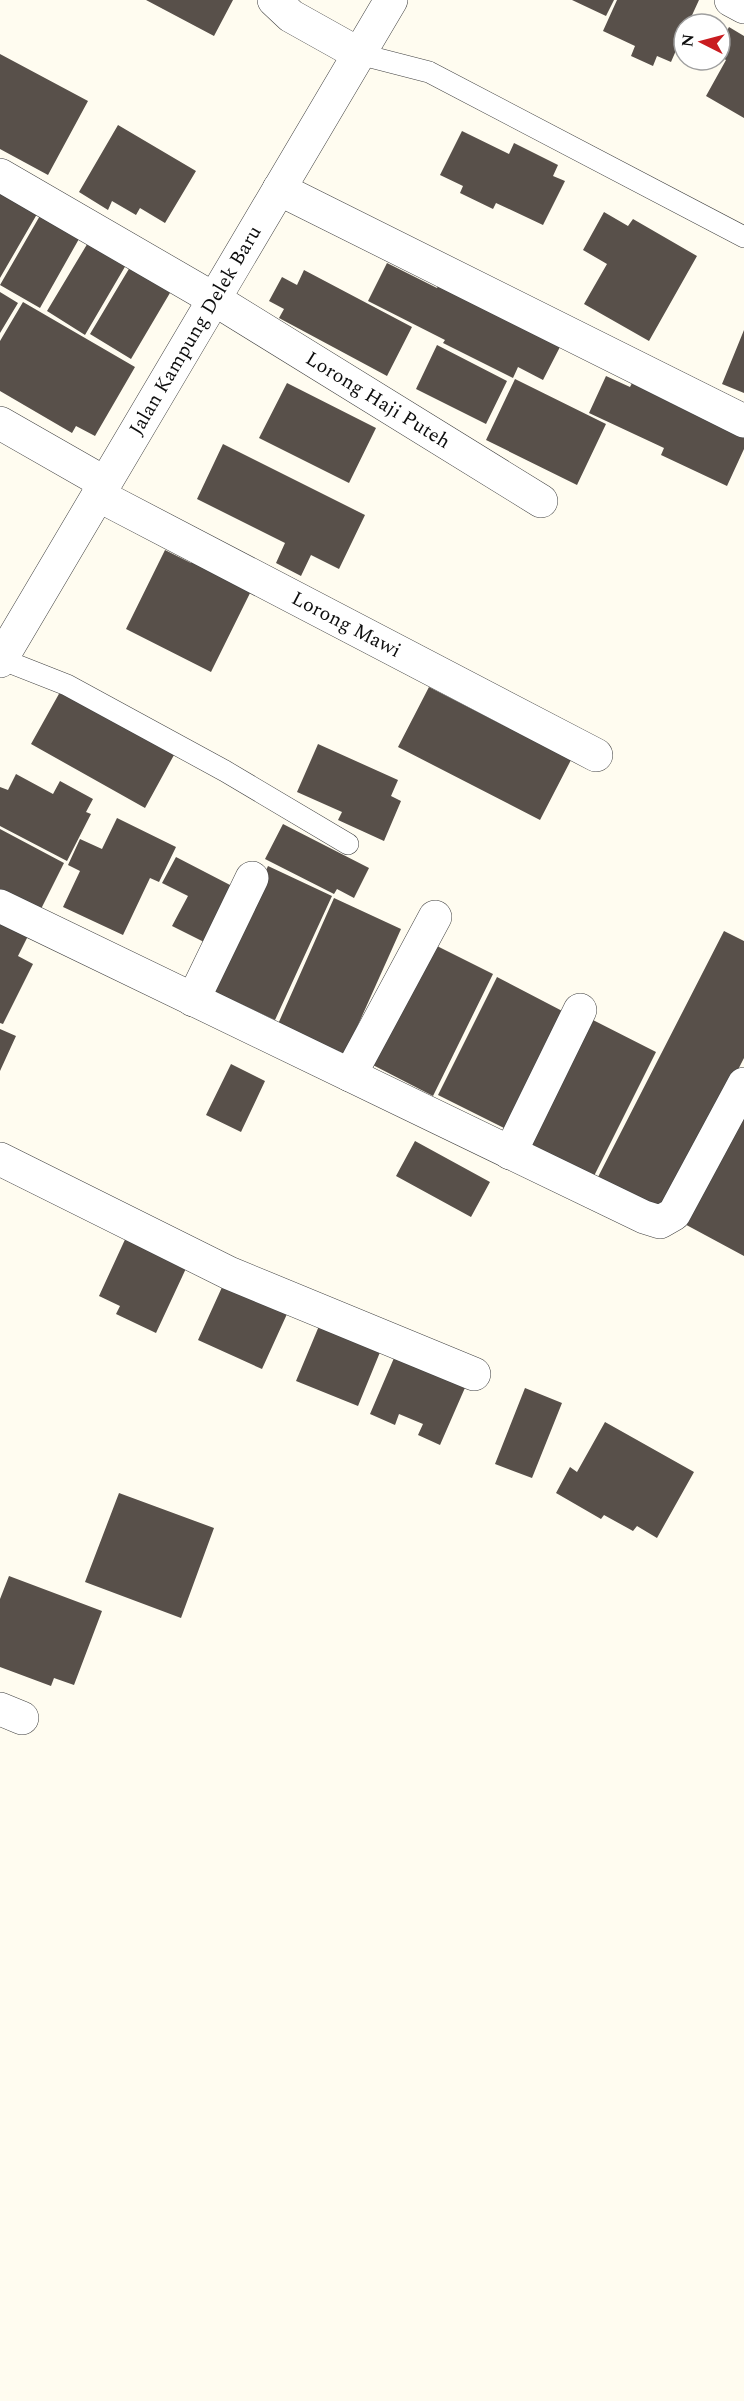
<svg xmlns="http://www.w3.org/2000/svg" width="744" height="2401" font-family="Spectral,serif">
	<style>
		.building { fill: #58504a }
		.lines { fill: none; stroke-linecap: round; stroke-linejoin: round }
		.service-casing { stroke: #414141; stroke-width: 22 }
		.minor-casing { stroke: #414141; stroke-width: 34 }
		.service { stroke: #fff; stroke-width: 21 }
		.minor { stroke: #fff; stroke-width: 33 }
		.labels { text-anchor: middle; dominant-baseline: central; stroke-width: 6; stroke-linejoin: round; paint-order: stroke }
		.street-label { font-size: 20px; fill: #0e0e0e; stroke: #fff }
	</style>
	<rect width="100%" height="100%" fill="#fffcf0"/>
	<path class="building" d="M146 0H233L214 36Z
		M572 0H614L606 16Z
		M617 0H699L688 24H684V32L671 62 657 56 653 66 631 56 635 46 603 31Z
		M729 27 744 36V118L706 96 726 60 720 56V43Z
		M0 54 88 101 48 175 0 149Z
		M118 125 196 171 165 223 140 208 136 215 112 201 108 210 79 192Z
		M462 131 509 154 514 143 558 165 553 176 565 181 543 225 496 203 493 209 460 193 463 186 440 175Z
		M0 183 44 202 0 278Z
		M45 207 84 230 40 308 0 285Z
		M604 212 628 226 633 219 697 256 649 341 584 304 607 264 583 250Z
		M95 231 133 253 85 335 47 311Z
		M136 257 177 281 131 359 90 334Z
		M387 263 437 288 439 284 561 345 543 380 518 367 513 378 443 343 445 340 368 301Z
		M304 270 412 327 387 376 279 318 284 309 269 301 282 277 297 285Z
		M0 292 18 303 0 333Z
		M23 302 135 367 95 436 76 426 72 433 0 391V341Z
		M744 330V393L722 384Z
		M437 345 507 381 486 424 416 389Z
		M606 376 630 387 633 381 744 432V449L727 486 661 455 664 448 589 413Z
		M515 379 606 424 577 485 486 440Z
		M287 383 376 428 349 483 259 438Z
		M223 444 365 515 339 569 311 555 301 576 276 563 285 543 197 499Z
		M165 550 191 563 195 556 254 585 211 672 126 629Z
		M429 687 571 760 540 820 398 747Z
		M60 692 174 755 145 808 31 744Z
		M318 744 398 780 391 796 401 801 384 841 338 820 342 812 297 792Z
		M16 774 53 794 60 781 93 799 86 812 91 814 67 861 0 826V787L8 790Z
		M117 818 176 847 159 882 150 878 123 935 63 907 80 871 68 865 80 839 102 849Z
		M283 824 369 868 354 898 337 889 334 894 265 859Z
		M0 829 64 863 40 911 0 890Z
		M176 857 232 886 204 942 172 926 188 896 162 883Z
		M268 866 332 896 275 1020 211 990Z
		M334 898 401 929 345 1054 278 1024Z
		M0 919 29 934 18 956 33 964 3 1024 0 1023Z
		M724 931 744 941V1058L665 1212 598 1177Z
		M429 942 493 974 433 1096 369 1063Z
		M497 977 568 1014 510 1131 438 1095Z
		M591 1019 656 1052 594 1176 529 1144Z
		M0 1029 16 1036 0 1071Z
		M231 1064 265 1081 241 1132 206 1115Z
		M744 1098V1256L679 1221Z
		M415 1141 490 1182 471 1217 396 1176Z
		M128 1233 189 1262 156 1333 116 1314 120 1306 99 1296Z
		M228 1274 292 1303 262 1369 198 1340Z
		M324 1314 385 1340 358 1406 296 1381Z
		M400 1344 471 1374 440 1445 418 1435 423 1424 399 1414 395 1425 370 1414Z
		M525 1388 562 1403 532 1478 495 1464Z
		M605 1422 694 1472 657 1538 637 1526 633 1531 604 1515 601 1519 556 1493 570 1467 577 1472Z
		M119 1493 214 1528 181 1618 85 1582Z
		M9 1576 102 1611 74 1685 54 1678 51 1686 0 1667V1599Z"/>
	<g class="lines">
		<defs>
			<path id="service" d="M359 54 429 72 744 237
				M1 659 67 685 225 771 348 844"/>
			<g id="minor">
				<path d="M274 0 291 16 359 54"/>
				<path d="M731 0 744 7"/>
				<path id="s1" d="M0 175 214 299 541 501"/>
				<path d="M279 189 744 421"/>
				<path d="M0 423 105 483"/>
				<path id="s2" d="M98 495 596 755"/>
				<path id="s3" d="M0 661 391 0"/>
				<path d="M0 906 644 1217 660 1222 674 1214 744 1084"/>
				<path d="M193 1000 252 878"/>
				<path d="M350 1075 435 917"/>
				<path d="M510 1153 580 1010"/>
				<path d="M0 1159 229 1273 474 1374"/>
				<path d="M0 1709 22 1718"/>
			</g>
		</defs>
		<use href="#service" class="service-casing"/>
		<use href="#minor" class="minor-casing"/>
		<use href="#service" class="service"/>
		<use href="#minor" class="minor"/>
	</g>
	<g class="labels">
		<g class="street-label">
			<text stroke="none"><textPath href="#s3" startOffset="384">Jalan Kampung Delek Baru</textPath></text>
			<text stroke="none"><textPath href="#s1" startOffset="440">Lorong Haji Puteh</textPath></text>
			<text stroke="none"><textPath href="#s2" startOffset="280">Lorong Mawi</textPath></text>
		</g>
	</g>
	<g transform="translate(702 42) rotate(276)"><circle r="28" fill="#ffffff" stroke="#9f9f9f" stroke-width="1.5"/>
	<path d="M0-4.5L10 22L0 15L-10 22Z" fill="#c91c20"/>
	<text y="-9" font-size="16" font-weight="bold" text-anchor="middle" fill="#0e0e0e">N</text>
	</g>
</svg>
